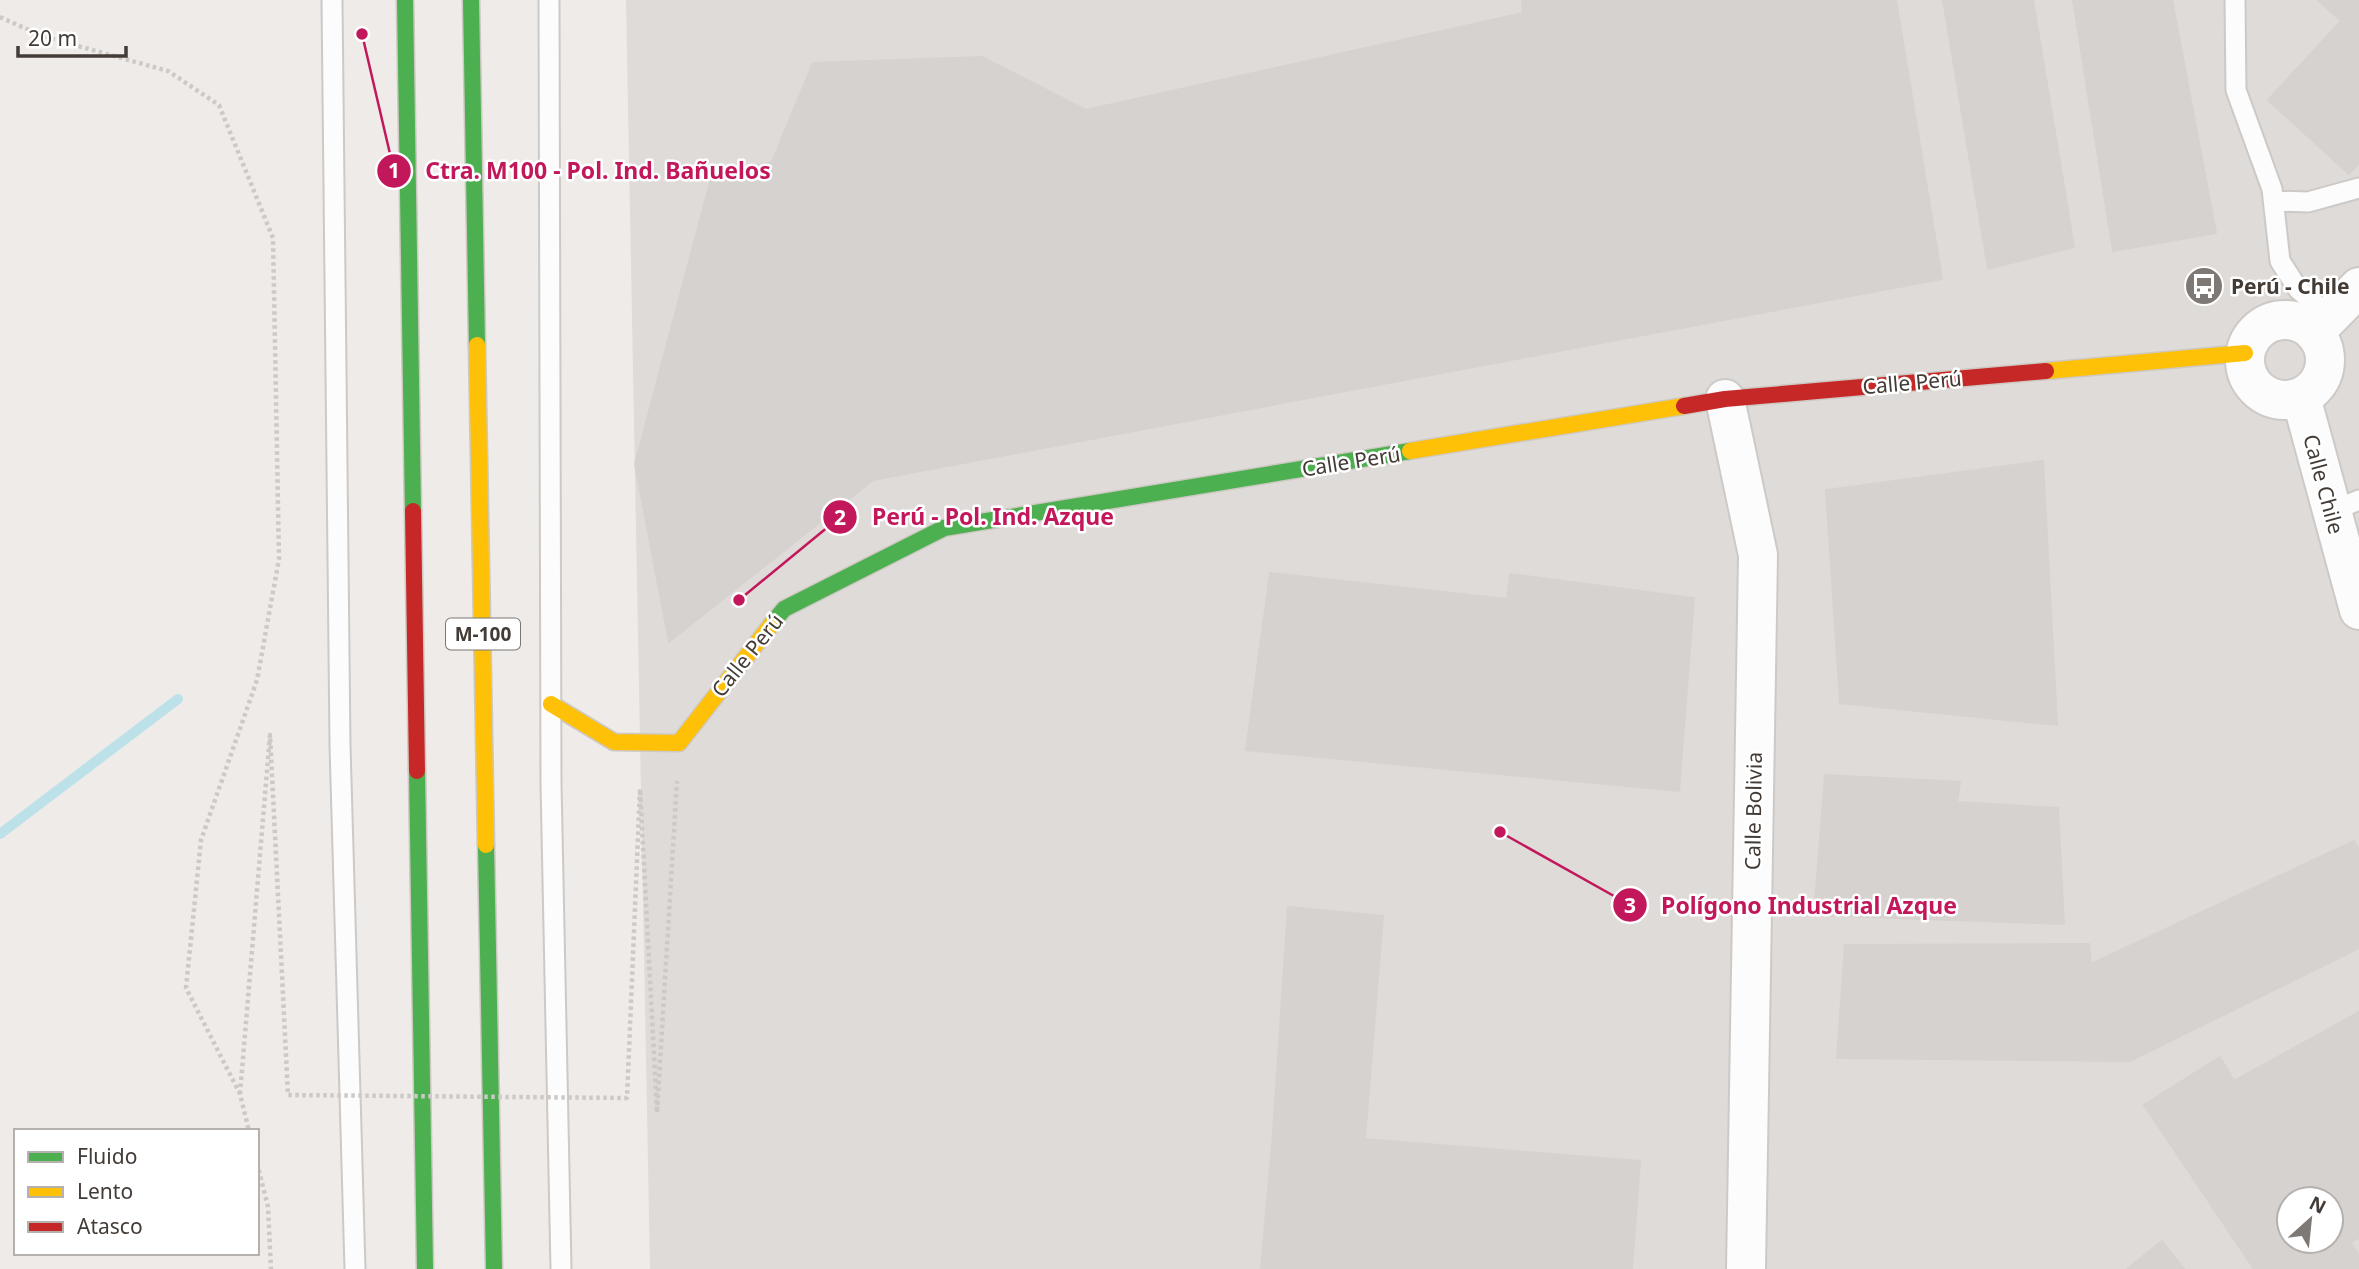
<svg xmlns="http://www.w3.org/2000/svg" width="2359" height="1269" font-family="'Noto Sans',sans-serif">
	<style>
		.industrial { fill: #dfdbd8; fill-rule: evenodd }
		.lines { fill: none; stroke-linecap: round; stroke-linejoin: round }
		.stream { stroke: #bce1e9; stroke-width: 10 }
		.building { fill: #d6d2d0; stroke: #d6d2cf; stroke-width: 2; fill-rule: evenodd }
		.lane-casing { stroke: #ccc9c6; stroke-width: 23 }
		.street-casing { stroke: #ccc9c6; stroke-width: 42 }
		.fast-casing { stroke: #cec8c2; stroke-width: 19 }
		.slow-casing { stroke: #cec8c2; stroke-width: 19 }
		.jam-casing { stroke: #cec8c2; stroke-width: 19 }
		.path { stroke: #ccc9c6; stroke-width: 4.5; stroke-dasharray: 3.5 3.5; stroke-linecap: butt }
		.lane { stroke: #fcfcfc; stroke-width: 19 }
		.street { stroke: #fcfcfc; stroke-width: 38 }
		.fast { stroke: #4caf50; stroke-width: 16 }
		.slow { stroke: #ffc107; stroke-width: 16 }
		.jam { stroke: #c62828; stroke-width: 16 }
		.path-bridge { stroke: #ccc9c6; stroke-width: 4.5; stroke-dasharray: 3.5 3.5; stroke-linecap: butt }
		.labels { text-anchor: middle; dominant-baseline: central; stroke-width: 5; stroke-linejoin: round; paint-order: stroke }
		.shield { fill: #fff; stroke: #7b7672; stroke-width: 2 }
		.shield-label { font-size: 19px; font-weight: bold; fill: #433b36 }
		.poi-label { font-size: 21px; font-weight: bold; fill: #433b36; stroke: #fff; text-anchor: start }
		.street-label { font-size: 21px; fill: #433b36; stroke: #fff }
		.leader { fill: none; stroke: #c2185b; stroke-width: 2.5 }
		.callout-dot { fill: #c2185b; stroke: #fff; stroke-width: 2.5 }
		.mark-label { font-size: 21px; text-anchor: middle; font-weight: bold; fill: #fff }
		.callout-label { font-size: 23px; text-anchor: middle; font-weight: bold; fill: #c2185b; stroke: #fff; stroke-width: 5; stroke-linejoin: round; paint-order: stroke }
	</style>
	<rect width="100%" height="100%" fill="#eeebe9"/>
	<path class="industrial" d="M626 0H2359V1269H650ZM2289 1199H2331V1241H2289Z"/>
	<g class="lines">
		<path class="stream" d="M0 834 178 699"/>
	</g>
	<path class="building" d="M1522 0H1896L1942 279 873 480 669 642 635 464 712 175 772 162 813 63 982 57 1086 110 1523 13Z
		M1943 0H2033L2074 247 1988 269Z
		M2073 0H2172L2216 233 2113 251Z
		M2318 0H2359V163L2349 174 2268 100 2341 21Z
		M2043 461 2057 725 1840 703 1826 490Z
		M1270 573 1507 599 1510 574 1694 598 1679 791 1246 750Z
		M1825 775 1960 782 1957 802 2058 808 2064 924 1814 915Z
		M2354 841 2359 851V948L2130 1061 1837 1058 1845 945 2089 944 2091 964Z
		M1288 907 1383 916 1365 1139 1273 1134Z
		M2359 1012V1238L2350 1242 2359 1255V1269H2254L2144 1105 2220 1057 2234 1081ZM2289 1199H2331V1241H2289Z
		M1273 1134 1365 1139 1640 1161 1632 1269H1261Z
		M2162 1241 2184 1269H2127Z"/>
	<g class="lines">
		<defs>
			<path id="lane" d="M332 0 340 745 355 1269
				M549 0 551 783 561 1269
				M2235 0 2236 90 2272 189 2280 261 2298 289 2323 311 2332 315
				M2274 201 2308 202 2359 188
				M2332 511 2359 500"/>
			<path id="street" d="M2245 360a40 40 0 1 1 80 0a40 40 0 1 1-80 0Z
				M2314 333 2359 287
				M2301 397 2359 610
				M1725 399 1758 555 1746 1269"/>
			<path id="fast" d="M405 0 413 511
				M471 0 477 345
				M771 625 784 609 944 528 1410 451
				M417 771 425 1269
				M486 845 494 1269"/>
			<path id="slow" d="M477 345 486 845
				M2046 371 2245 353
				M1410 451 1684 406
				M551 704 614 742 679 743 771 625"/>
			<path id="jam" d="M1684 406 1725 399 2046 371
				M413 511 417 771"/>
		</defs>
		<use href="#lane" class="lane-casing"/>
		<use href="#street" class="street-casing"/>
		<use href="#fast" class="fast-casing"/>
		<use href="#slow" class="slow-casing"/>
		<use href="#jam" class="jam-casing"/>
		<path class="path" d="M0 17 42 36 168 71 219 105 273 238 279 559 257 680 201 840 186 988 240 1094 249 1131
			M657 1112 677 781
			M257 1163 268 1207 271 1269"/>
		<use href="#lane" class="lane"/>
		<use href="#street" class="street"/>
		<use href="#fast" class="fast"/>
		<use href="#slow" class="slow"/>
		<use href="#jam" class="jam"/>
		<path class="path-bridge" d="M240 1094 270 735 288 1095 627 1098 640 789 657 1112"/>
	</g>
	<defs>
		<symbol id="bus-disc" viewBox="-11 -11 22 22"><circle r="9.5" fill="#7f7975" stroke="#fff"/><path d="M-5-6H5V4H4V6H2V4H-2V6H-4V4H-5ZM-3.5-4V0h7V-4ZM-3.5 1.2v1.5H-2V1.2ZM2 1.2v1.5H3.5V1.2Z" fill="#fff"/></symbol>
	</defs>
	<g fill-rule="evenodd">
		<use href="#bus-disc" x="2182" y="264" width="44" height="44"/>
	</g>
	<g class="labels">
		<rect class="shield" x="446" y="618.5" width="74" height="31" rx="5"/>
		<g class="shield-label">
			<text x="483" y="634">M-100</text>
		</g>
		<g class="poi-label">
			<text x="2231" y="286">Perú - Chile</text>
		</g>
		<g class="street-label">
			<text transform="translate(1912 382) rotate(-5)">Calle Perú</text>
			<text transform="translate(1351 461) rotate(-9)">Calle Perú</text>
			<text transform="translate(2324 484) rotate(75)">Calle Chile</text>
			<text transform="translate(747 655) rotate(-51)">Calle Perú</text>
			<text transform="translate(1753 811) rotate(-89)">Calle Bolivia</text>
		</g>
	</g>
	<path class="leader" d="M362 34L394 171M739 600L840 517M1500 832L1630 905"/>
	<g class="callout-dot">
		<circle cx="362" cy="34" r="7"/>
		<circle cx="739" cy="600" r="7"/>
		<circle cx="1500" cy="832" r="7"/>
		<circle cx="394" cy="171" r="18"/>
		<circle cx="840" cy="517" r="18"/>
		<circle cx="1630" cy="905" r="18"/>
	</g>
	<g class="mark-label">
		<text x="394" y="178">1</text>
		<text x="840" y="525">2</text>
		<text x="1630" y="913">3</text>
	</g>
	<g class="callout-label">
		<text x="598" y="179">Ctra. M100 - Pol. Ind. Bañuelos</text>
		<text x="993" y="525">Perú - Pol. Ind. Azque</text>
		<text x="1809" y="914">Polígono Industrial Azque</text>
	</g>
	<rect x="14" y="1129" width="245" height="126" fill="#ffffff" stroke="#b4b1af" stroke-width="2"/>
	<rect x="28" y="1152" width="35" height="10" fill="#4caf50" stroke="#b4b1af" stroke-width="2"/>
	<text x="77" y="1164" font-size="21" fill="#433b36">Fluido</text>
	<rect x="28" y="1187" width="35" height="10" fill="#ffc107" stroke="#b4b1af" stroke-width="2"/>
	<text x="77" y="1199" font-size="21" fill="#433b36">Lento</text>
	<rect x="28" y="1222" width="35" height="10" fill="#c62828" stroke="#b4b1af" stroke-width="2"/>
	<text x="77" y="1234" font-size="21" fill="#433b36">Atasco</text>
	<g transform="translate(2310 1220) rotate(27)"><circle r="33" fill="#ffffff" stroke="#b4b1af" stroke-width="2"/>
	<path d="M0-5L12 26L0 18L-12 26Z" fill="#7f7975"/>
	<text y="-10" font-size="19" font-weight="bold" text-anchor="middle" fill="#433b36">N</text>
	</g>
	<path d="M18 46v10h108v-10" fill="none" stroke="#433b36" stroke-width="3.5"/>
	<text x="28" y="46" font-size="21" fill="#433b36" stroke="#ffffff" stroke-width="5" paint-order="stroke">20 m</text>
</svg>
